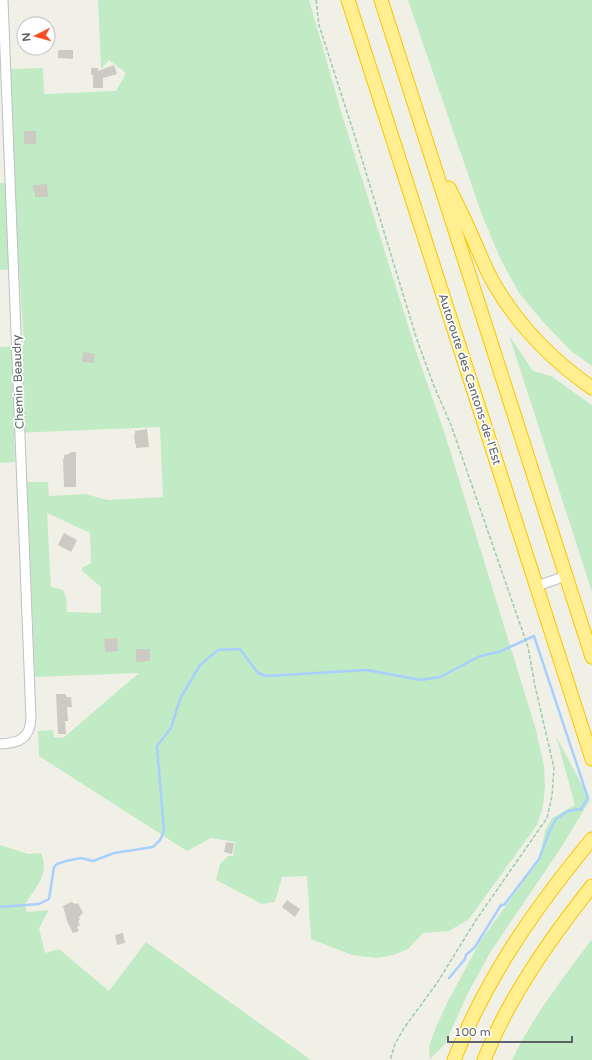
<svg xmlns="http://www.w3.org/2000/svg" width="592" height="1060" font-family="'Varela Round',sans-serif">
	<style>
		.green { fill: #c1ebc5; fill-rule: evenodd }
		.lines { fill: none; stroke-linecap: round; stroke-linejoin: round }
		.stream { stroke: #a9cfff; stroke-width: 2.5 }
		.building { fill: #cdcac3 }
		.minor-casing { stroke: #bebfc6; stroke-width: 11 }
		.highway-casing { stroke: #f8c600; stroke-width: 15 }
		.path { stroke: #98ccae; stroke-width: 1.5; stroke-dasharray: 4 2; stroke-linecap: butt }
		.minor { stroke: #fff; stroke-width: 9 }
		.highway { stroke: #ffef90; stroke-width: 13 }
		.labels { text-anchor: middle; dominant-baseline: central; stroke-width: 3.5; stroke-linejoin: round; paint-order: stroke }
		.street-label { font-size: 12px; fill: #5d6168; stroke: #fff }
	</style>
	<rect width="100%" height="100%" fill="#f1f0e6"/>
	<path class="green" d="M98 0H309L343 118 417 354 444 431 536 730 544 766 545 787 543 806 537 825 469 919 449 931 423 933 408 949 393 955 377 958 352 955 311 939 307 876 282 877 275 902 262 904 216 880 220 864 228 856H233L235 842 211 838 187 851 39 756 38 731 53 730 54 737 63 738 139 673 35 677 27 482H48L49 496 85 494 108 500 163 497 160 427 14 433 15 462 0 463V347L24 345 19 269 0 270V183H15L11 69 43 68 44 94 116 91 126 73 109 60 101 69ZM47 513 90 533 91 563 82 568V571L101 587V613L67 612 66 597 63 590 51 587Z
		M408 0H592V366L571 351 544 323 519 293 501 260 482 215Z
		M509 335 533 371 551 376 592 405V592Z
		M556 736 590 800 559 851 491 951 468 993 445 1044 430 1059 429 1046 436 1027 448 1001 480 942 539 859 545 831 552 818 575 805Z
		M0 845 28 854 41 853C50 874 36 887 25 904L27 912 49 910 39 928 45 953 59 949 109 991 146 942 311 1060H0Z
		M592 939V1060H512C533 1016 563 978 592 939Z"/>
	<g class="lines">
		<path class="stream" d="M0 907 39 904 49 899 54 867 57 864 66 861 81 858 93 861 114 853 153 847 160 840 164 831 157 746 171 728 180 699 200 665 218 650 240 649 258 673 267 676 367 670 421 680 440 677 480 656 499 652 534 636 588 798 581 809 568 811 556 819 550 830 539 859 504 905H501L475 947 466 955 465 959 449 978"/>
	</g>
	<path class="building" d="M60 50H73V59L58 58V51Z
		M114 65 117 74 103 78V88H93V75H91V68H98V71Z
		M24 131H36V144H24Z
		M47 184 48 197H35V191H33V185Z
		M83 352 95 354 94 363 82 362Z
		M147 429 149 447 136 448V444H135L134 435H135V431Z
		M71 452H76V487H64L63 459H64V455L69 454Z
		M64 533 77 540 71 552 58 545Z
		M117 638 118 651 105 652 104 639Z
		M136 649H150V661L136 662Z
		M56 694H66V697H71L72 707H67L68 721H65L66 734H58Z
		M226 842 234 843 232 854 224 852Z
		M287 900 300 909 295 917 282 907Z
		M71 902 76 904 78 903 83 913 79 917 80 920 78 921 80 925 77 927 79 931 73 933 67 921 63 906Z
		M123 933 125 943 117 945 115 935Z"/>
	<g class="lines">
		<defs>
			<path id="minor" d="M537 586 566 576
				M0 744C19 743 30 739 31 718L3 0"/>
			<path id="highway" d="M348 0 592 759
				M381 0 592 657
				M449 188C456 203 464 217 470 232 478 249 484 266 493 282 517 324 552 360 592 388
				M454 1060C487 976 535 908 592 839
				M484 1060C509 997 550 939 592 886"/>
		</defs>
		<use href="#minor" class="minor-casing"/>
		<use href="#highway" class="highway-casing"/>
		<path class="path" d="M316 0 319 25 357 143 417 340 434 386 451 425 528 647 535 686 554 768 552 796 547 818 476 920 437 983 404 1028 395 1044 390 1060"/>
		<use href="#minor" class="minor"/>
		<use href="#highway" class="highway"/>
	</g>
	<g class="labels">
		<g class="street-label">
			<text transform="translate(470 379) rotate(72)">Autoroute des Cantons-de-l'Est</text>
			<text transform="translate(18 382) rotate(-92)">Chemin Beaudry</text>
		</g>
	</g>
	<g transform="translate(36 36) rotate(264)"><circle r="19" fill="#ffffff" stroke="#bec0c3"/>
	<path d="M0-3L7 15L0 10L-7 15Z" fill="#fb4c22"/>
	<text y="-6" font-size="11" font-weight="bold" text-anchor="middle" fill="#5d6168">N</text>
	</g>
	<path d="M448 1036v6h124v-6" fill="none" stroke="#5d6168" stroke-width="2"/>
	<text x="454" y="1036" font-size="12" fill="#5d6168" stroke="#ffffff" stroke-width="3" paint-order="stroke">100 m</text>
</svg>
